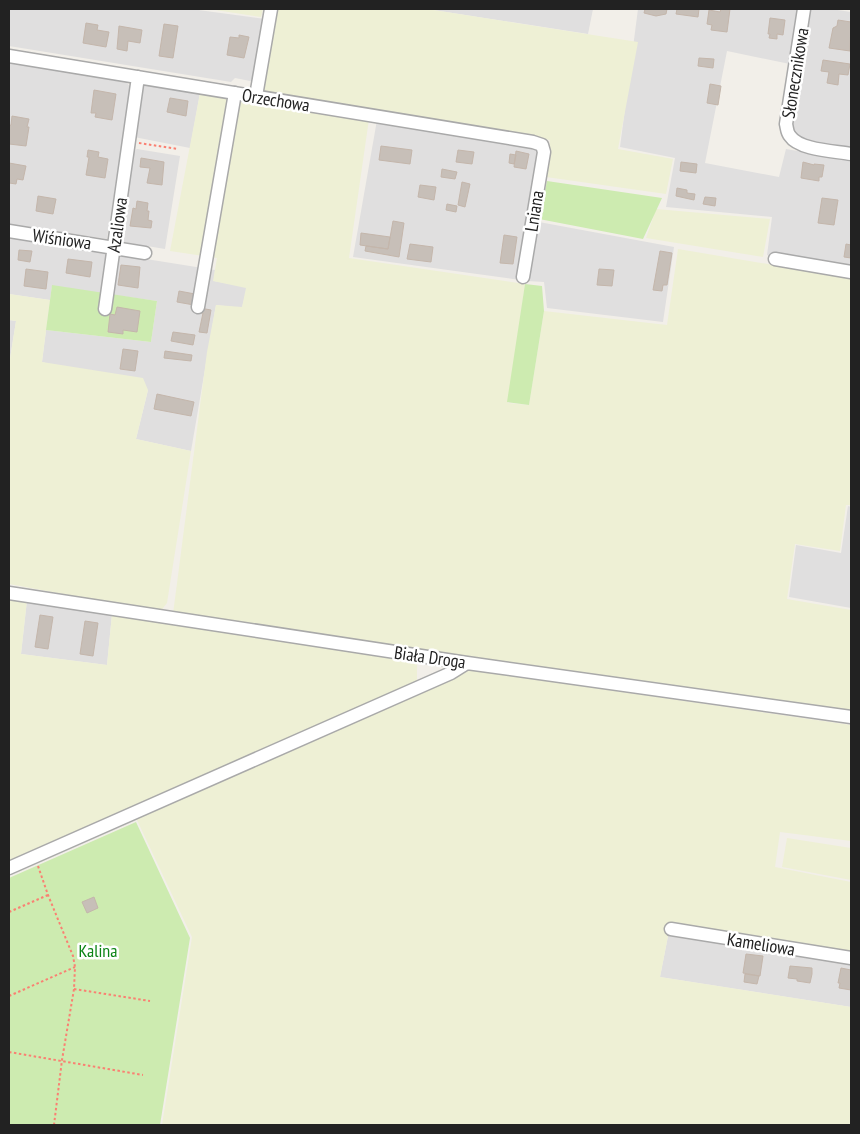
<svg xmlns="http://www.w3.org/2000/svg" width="860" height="1134" font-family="'PT Sans Narrow',sans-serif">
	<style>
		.residential { fill: #e0dfdf }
		.farmland { fill: #eef0d5 }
		.grass { fill: #cdebb0 }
		.building { fill: #c7bfb8; stroke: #c4b6ab }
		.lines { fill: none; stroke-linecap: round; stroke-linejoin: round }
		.minor-casing { stroke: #a9a9a9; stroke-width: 15 }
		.path { stroke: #fa8072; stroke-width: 2; stroke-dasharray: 2.5 2.5; stroke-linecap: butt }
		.minor { stroke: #fff; stroke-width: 12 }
		.labels { text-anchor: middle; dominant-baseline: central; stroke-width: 5; stroke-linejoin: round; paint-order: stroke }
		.street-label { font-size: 18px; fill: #222; stroke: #fff }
		.park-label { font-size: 18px; fill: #0c8416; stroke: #fff }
	</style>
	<rect width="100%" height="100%" fill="#f2efe9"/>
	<path class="residential" d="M9 9H191L265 19 255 82 235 78 231 82 9 46Z
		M427 9H593L588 34Z
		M638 9H798L790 64 727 51 705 163 779 177 786 149 851 160V268L767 255 772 217 666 207 675 158 620 147Z
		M810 9H831L851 12V148L797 140 789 127Z
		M9 62 127 83 131 88 107 239 9 224Z
		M142 83 200 93 190 148 134 137Z
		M377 120 532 146 539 150 520 280 353 257Z
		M137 149 180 156 165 249 123 242 119 236 133 152Z
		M539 222 674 247 663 322 547 308 544 282 527 281Z
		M9 238 105 252 107 258 100 293 52 286 50 300 9 294Z
		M121 255 215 270 214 281 247 287 242 308 216 305 191 451 136 439 148 390 42 362 46 330 151 342 157 301 114 295 112 291 117 256Z
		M9 320 16 321 9 365Z
		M848 506 851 507V608L789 597 796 545 841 553Z
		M27 600 112 614 107 665 21 654Z
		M668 936 851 963V1007L660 977Z"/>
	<path class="farmland" d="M209 9H263L261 17Z
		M277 9H427L638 42 618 149 673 159 666 194 546 177 550 140 263 93Z
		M200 93 369 119 349 258 525 284 508 403 529 405 544 311 667 325 678 249 851 278V505H846L840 551 795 544 787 599 851 610V713L173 614 207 352 216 305 242 307 246 288 213 281 217 258 170 251Z
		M656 209 770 219 763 257 646 238Z
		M9 294 50 300 42 362 143 378 148 390 136 439 191 451 167 603 160 612 9 584V365L16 321 9 320Z
		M9 597 27 600 21 654 107 665 112 614 206 630 417 660V681L9 861Z
		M470 670 851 725V841L780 832 775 867 851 882V953L670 926 660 977 851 1007V1125H162L192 937 136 818Z
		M787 838 851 848V880L782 867Z"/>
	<path class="grass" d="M547 181 662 198 643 239 539 219Z
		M525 284 542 286 544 311 529 405 507 402Z
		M52 285 157 301 151 342 46 330Z
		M136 822 190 938 160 1125H9V878Z"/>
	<path class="building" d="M645 9H667L666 14 656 16 644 13Z
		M677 9H699L698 17 676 14Z
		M721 9H730L727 32 711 30 712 25 707 24 709 10 720 12Z
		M770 18 785 20 783 35 777 34V39L769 38 770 34H768Z
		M838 20 851 22 850 51 829 48 833 28 837 26Z
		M86 23 98 25 97 30 109 32 106 47 83 43Z
		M164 24 178 26 173 58 159 56Z
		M119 26 142 30 140 43 128 41 127 51 117 49Z
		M239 35 249 37 244 58 227 55 230 37 239 38Z
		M699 58 714 59 713 68 698 66Z
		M823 60 850 64 848 75 839 74 838 85 827 83 829 72 821 71Z
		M710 84 721 86 718 105 707 103Z
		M94 90 116 94 112 120 95 117 96 113H91Z
		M170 98 188 101 186 116 167 112Z
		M12 116 29 119 27 127H29L26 146 9 144V126L11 125Z
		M381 146 412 150 410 164 379 160Z
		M88 150 99 152 98 157 108 159 105 178 86 175 89 157H87Z
		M458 150 474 152 472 164 456 162Z
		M516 151 529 154 526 169 514 167Z
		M510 154 516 155 514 164 509 163Z
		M141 158 164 162 162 185 147 183 150 168 140 167Z
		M681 162 697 164 696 173 680 171Z
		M803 162 814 165V164L824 165 822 177H819V181L801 178Z
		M9 163 26 166 23 180 17 179 16 184 9 183Z
		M442 169 457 172 455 179 441 177Z
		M462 182 470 184 465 207 458 205Z
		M420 185 436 187 434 200 418 197Z
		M677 188 687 190V193L695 194 694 200 676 196Z
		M38 196 56 199 53 214 36 211Z
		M705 197 716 198 715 206 703 204Z
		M822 198 838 200 834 225 818 223Z
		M137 201 148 203 147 211H149L148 220 152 221 151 228 130 226 133 208 136 209Z
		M447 204 457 206 456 212 446 210Z
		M393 221 404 223 399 257 365 251 366 246 388 249Z
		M361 233 390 237 388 249 360 245Z
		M504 235 517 237 513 264 500 263Z
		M410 244 433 247 431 262 407 259Z
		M846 244 851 245V258L844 257Z
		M19 250 32 251 30 262 18 260Z
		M660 251 672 253 667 285H663L662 291 653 290Z
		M68 259 92 262 90 277 66 273Z
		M121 265 140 267 138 288 118 285Z
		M26 269 48 272 46 289 24 286Z
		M599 269 614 270 612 286 597 285Z
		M179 291 195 294 194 305 177 302Z
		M117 307 140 311 137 332 123 330V334L108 332 110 314 115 315Z
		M200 308 211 310 207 333 199 332 203 313H199Z
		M173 332 195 335 193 345 171 341Z
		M123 349 138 351 135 371 120 369Z
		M165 351 192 355 191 361 164 358Z
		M157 394 194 402 191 416 154 409Z
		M40 615 53 617 48 649 35 647Z
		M85 621 98 623 93 656 80 654Z
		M94 897 98 908 87 913 82 902Z
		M746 954 763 956 760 976 743 973Z
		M790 966 812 968V974L810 983 797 981V979L788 978Z
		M841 968 851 970V990L839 988 840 983H838Z
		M745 974 759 976 757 984 744 982Z"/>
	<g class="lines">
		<defs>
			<path id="minor" d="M804 9 786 124C787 128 787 133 790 136 799 150 835 151 851 154
				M9 56 533 142 542 145 544 152 523 277
				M256 96 271 9
				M9 231 145 253
				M775 259 851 272
				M198 307 235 93
				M105 309 138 77
				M9 593 467 663 851 717
				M9 868 451 673 467 663
				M671 929 851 958"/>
		</defs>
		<use href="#minor" class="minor-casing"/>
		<path class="path" d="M139 143 178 149
			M38 866 48 895 73 956 75 967 74 989 62 1060 54 1125
			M9 912 48 895
			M74 989 150 1001
			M9 996 75 967
			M9 1052 143 1075
			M9 1125H11"/>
		<use href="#minor" class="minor"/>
	</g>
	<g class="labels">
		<g class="street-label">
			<text transform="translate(795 73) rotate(-81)">Słonecznikowa</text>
			<text transform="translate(276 100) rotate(9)">Orzechowa</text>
			<text transform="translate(534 211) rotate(-81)">Lniana</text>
			<text transform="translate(117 225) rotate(-82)">Azaliowa</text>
			<text transform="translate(62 239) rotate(8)">Wiśniowa</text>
			<text transform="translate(430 657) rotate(8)">Biała Droga</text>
			<text transform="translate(761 944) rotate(9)">Kameliowa</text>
		</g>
		<g class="park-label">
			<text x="98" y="950">Kalina</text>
		</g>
	</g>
	<rect width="860" height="1134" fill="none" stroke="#222222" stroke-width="20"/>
</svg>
